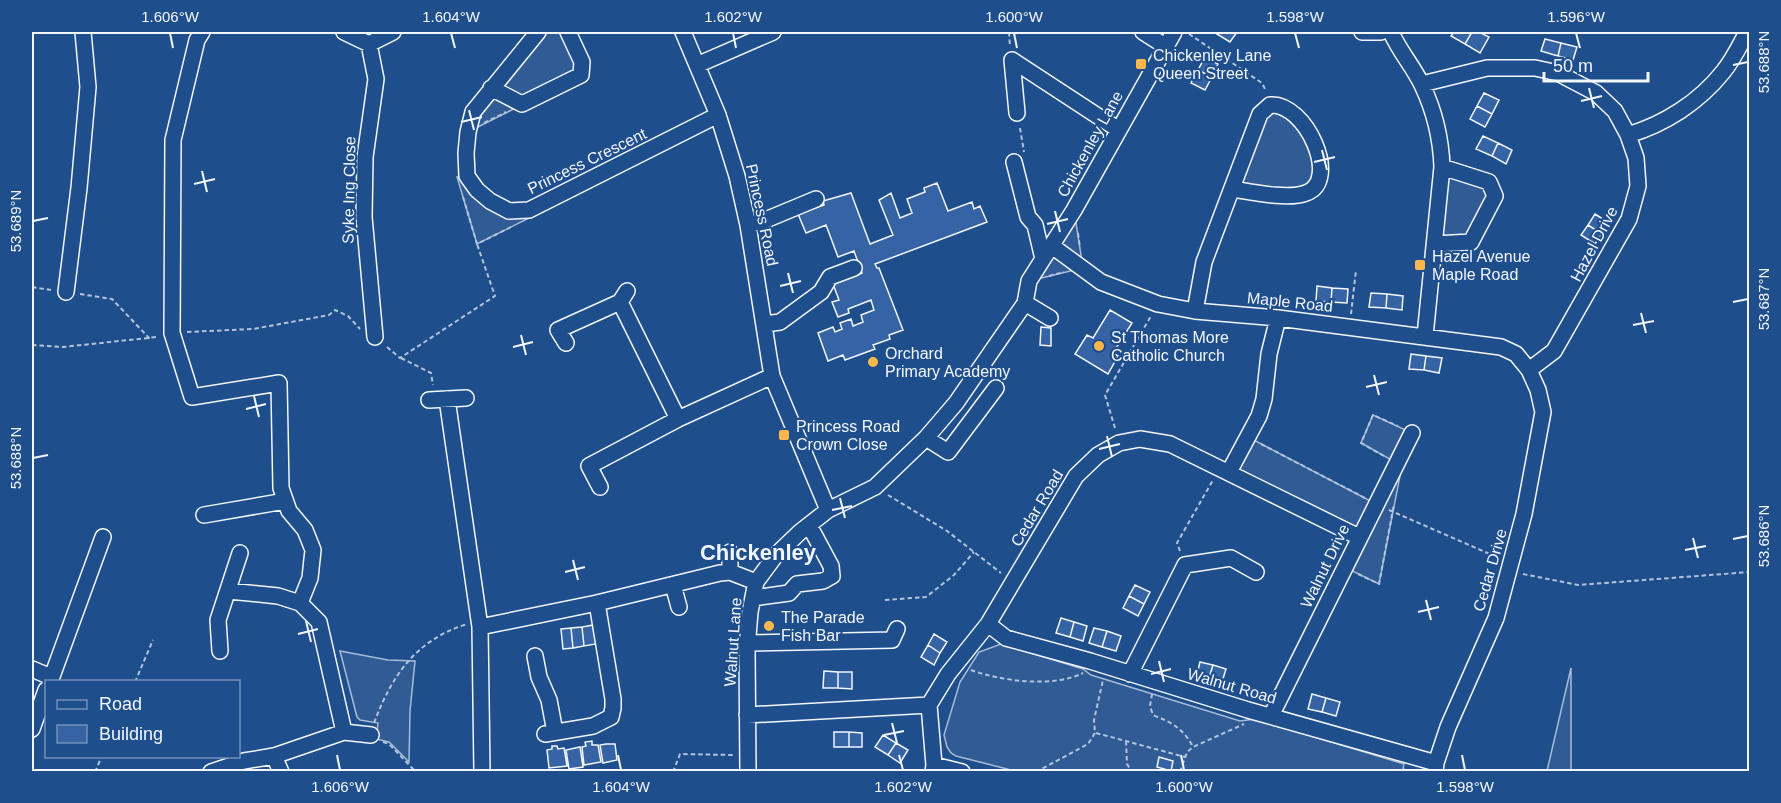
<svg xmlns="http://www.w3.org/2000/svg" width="1781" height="803" font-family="Arial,sans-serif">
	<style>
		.built { fill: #305b95; stroke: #a8bbd7; stroke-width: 1.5 }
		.building { fill: #3563a3; stroke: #f2f6ff; stroke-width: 1.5 }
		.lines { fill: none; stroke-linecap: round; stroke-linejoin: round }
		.minor-casing { stroke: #f2f6ff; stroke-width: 18 }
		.path { stroke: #b3c4dc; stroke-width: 2; stroke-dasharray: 4.5 3; stroke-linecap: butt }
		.minor { stroke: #1f4e8c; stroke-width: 15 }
		.ticks { fill: none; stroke: #f2f6ff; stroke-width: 2 }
		.poi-dot { fill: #ffb74d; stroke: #1f4e8c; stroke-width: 2 }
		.labels { text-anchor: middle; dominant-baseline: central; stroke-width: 4.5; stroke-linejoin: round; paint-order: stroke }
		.poi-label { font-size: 16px; fill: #f2f6ff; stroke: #1f4e8c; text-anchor: start }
		.street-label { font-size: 16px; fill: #f2f6ff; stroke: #1f4e8c }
		.district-label { font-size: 22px; font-weight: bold; fill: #f2f6ff; stroke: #1f4e8c }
		.neatline { fill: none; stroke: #f2f6ff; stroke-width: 2 }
		.ticks-label { font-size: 15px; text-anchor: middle; fill: #f2f6ff }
	</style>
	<rect width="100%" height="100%" fill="#1f4e8c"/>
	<path class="built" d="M538 32H568L581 75 468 132Z
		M1270 105 1311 135 1314 188 1233 189Z
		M1442 167 1489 182 1495 196 1471 242 1435 244Z
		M467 176 490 201 529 210V218L477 244 457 177Z
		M1074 210 1083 268 1029 281Z
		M1373 415 1412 433 1406 445 1379 584 1344 567 1359 538 1229 472 1248 437 1376 504 1397 463 1361 443Z
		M1001 644 1083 669 1091 675 1240 721 1255 719 1404 764 1403 769 1410 771H1015L956 756 951 753 947 747 944 735 960 682 979 652Z
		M340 651 388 660 415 661 410 711 409 762 389 742 376 739 378 723 360 720 357 717Z
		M1571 668V771H1547Z"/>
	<path class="building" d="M1219 32H1237L1230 42 1217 34Z
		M1454 32H1472L1465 44 1451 36Z
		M1472 32H1479L1489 37 1480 53 1465 44Z
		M1545 39 1561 43 1558 56 1541 51Z
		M1561 43 1577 47 1573 60 1558 56Z
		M1205 57 1218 64 1212 77 1198 70Z
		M1198 70 1212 77 1205 90 1191 83Z
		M1484 93 1499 100 1492 114 1477 106Z
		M1477 106 1492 114 1485 127 1470 119Z
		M1483 136 1498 143 1492 156 1476 149Z
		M1498 143 1512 150 1506 164 1492 156Z
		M937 183 948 211 972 202 974 209 980 206 987 222 875 264 877 268H879L903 330 889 335 890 339 873 345 875 349 845 360 843 355 828 361 818 333 833 327 835 332 842 329 840 323 851 319 853 326 863 322 861 315 874 310 871 300 848 309 849 313 838 317 832 302 839 300 833 284 862 273 854 251 838 257 826 225 806 233 798 214 824 205 823 201 851 193 870 244 893 235 879 200 891 193 900 218 912 213 907 199 925 192 924 188Z
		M1595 214 1609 223 1602 234 1588 225Z
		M1588 225 1602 234 1595 244 1581 235Z
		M1317 286 1332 288 1331 302 1316 301Z
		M1332 288 1348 289 1347 303 1331 302Z
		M1371 293 1387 294 1386 308 1369 307Z
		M1387 294 1403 296 1402 310 1386 308Z
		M1110 310 1132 323 1113 353 1118 356 1108 374 1075 354 1087 335 1093 338Z
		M1041 327 1051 328V346L1040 345Z
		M1411 354 1426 356 1424 370 1409 369Z
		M1426 356 1442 358 1439 373 1424 370Z
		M1135 585 1150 592 1144 604 1129 596Z
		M1129 596 1144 604 1138 616 1123 608Z
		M1061 618 1074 622 1070 637 1056 633Z
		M1074 622 1087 626 1083 641 1070 637Z
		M593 625 596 644 584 646 582 627Z
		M582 627 584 646 573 648 571 628Z
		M571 628 573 648 563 649 561 629Z
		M1094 628 1107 631 1102 647 1089 643Z
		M1107 631 1121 636 1116 651 1102 647Z
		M934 634 947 642 940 653 928 645Z
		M928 645 940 653 934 665 921 657Z
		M1200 662 1213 665 1209 678 1197 674Z
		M1213 665 1226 669 1222 682 1209 678Z
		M824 671 838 672V688H823Z
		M838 672H852V689L838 688Z
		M1312 694 1326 698 1322 712 1308 709Z
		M1326 698 1340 702 1336 716 1322 712Z
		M834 732H849V747H834Z
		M849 732 862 733V747H849Z
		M883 735 896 743 888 755 875 747Z
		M592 741V745H598L601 762 584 765 582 747 586 746 585 742Z
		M896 743 908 750 900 763 888 755Z
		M606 744H615L617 760 603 763 600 745Z
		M552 746H557L558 749 564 748 567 766 549 768 547 750 552 749Z
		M580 747 583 767 569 769 566 750Z
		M1159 757 1173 761 1171 771 1157 767Z"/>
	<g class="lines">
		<defs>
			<path id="minor" d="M202 32 197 40 173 140 172 333 192 397 279 383 281 488 289 511 305 530 313 550 310 578 300 603 319 622 344 732 274 756 281 772
				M344 32 369 44 393 32
				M538 32 473 112 468 132 466 153 467 176 477 190 490 201 509 211 529 210 718 115
				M683 32 718 115 737 176 748 225 772 376 828 510
				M1143 32 1165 46
				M1362 32H1381
				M1391 32C1399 51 1413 66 1422 85 1434 110 1441 139 1442 167L1425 336
				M369 44 376 79 365 157 364 217 375 337
				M697 65 773 32
				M1422 84 1487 68H1535L1558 73 1596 93 1615 111 1628 135 1636 158 1638 186 1629 219 1554 351 1529 370
				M491 88 522 104 581 75 582 62 568 32
				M1017 113 1012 60 1119 130
				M1628 135C1665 124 1699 102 1723 72 1733 60 1740 45 1747 32
				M1014 162 1028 217 1035 225 1043 259
				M748 225 763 221 816 199
				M1435 244 1471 242 1495 196 1489 182 1442 167
				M1052 246 1101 282 1158 304 1195 311 1278 318 1501 347 1516 354 1529 370 1538 390 1543 412 1524 514 1496 618 1448 727 1436 763 1435 772
				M66 292 79 188 88 87 83 32
				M620 302 678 419
				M1025 303 1050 318
				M1195 311 1204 262 1260 114 1270 105C1306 102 1341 181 1306 193 1288 200 1252 192 1233 189
				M765 324 780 322 821 292 830 277 854 268
				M566 343 558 330 620 302 627 291
				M447 399 480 627 482 772
				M429 400 466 398
				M926 438 948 452 996 388
				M1229 472 1259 416 1264 399 1269 354 1278 318
				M600 487 589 466 678 419 772 376
				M204 515 285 501
				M730 572V552
				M673 585 679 607
				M229 591 278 596 300 603
				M753 598 789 593 797 584 823 581 832 576 831 566 809 525
				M988 624 1006 638 1090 661 1248 710 1436 763
				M480 627 597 603 720 573 730 572 756 582
				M748 643 892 640 897 629
				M220 651 218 620 240 553
				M535 656 539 677 549 700 555 732
				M32 669 51 677
				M1130 674 1185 565 1231 558 1256 572
				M50 682 103 537
				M747 715 929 705
				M1271 716 1412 433
				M32 729 46 690
				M344 732 371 735
				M545 734 593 726 611 717 613 708V699L597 603
				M934 765 962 772
				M211 772 244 761 274 756
				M748 772 747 648 750 612 756 582 776 555 800 532 828 510 875 487 926 438 956 403 1025 303 1029 281 1074 210 1174 32
				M933 772 934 765 929 705 948 674 988 624 1076 476 1098 455 1119 443 1140 439 1170 444 1359 537"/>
		</defs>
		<use href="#minor" class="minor-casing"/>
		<path class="path" d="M1009 32 1010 47
			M1189 34 1262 83 1266 91
			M484 123 506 112
			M1020 128 1024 152
			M463 197 477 244 513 226
			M1078 233 1080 248
			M1049 276 1064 272
			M32 287 51 290
			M80 294 112 299 150 339
			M1351 314 1356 270
			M187 332 253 329 329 315 335 310 348 316 360 329
			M32 345 63 347 157 337
			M387 347 400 358 495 296 477 244
			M401 358 431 373 433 385
			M1115 428 1105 395 1151 316
			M1261 444 1365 498
			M1384 456 1361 443 1373 415 1398 426
			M888 495 947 531 1001 573
			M1389 510 1499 558
			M1180 551 1177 543 1213 480
			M1358 574 1379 584 1394 504
			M1523 574 1578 585 1750 572
			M885 600 926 597 954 575 974 552
			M971 670C1000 681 1054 688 1083 673
			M135 682 153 640
			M1152 694 1150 706 1153 715C1171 722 1184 729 1193 747
			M374 723C392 675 416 640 467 624
			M1096 733 1185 757
			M1126 741 1127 764 1132 772
			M383 742 389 744 414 770 441 772
			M95 772 102 756
			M673 772 680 754 733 755
			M1036 772 1088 744 1095 733 1094 720 1103 680
			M1180 772 1187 752 1193 747 1244 724"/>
		<use href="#minor" class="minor"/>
	</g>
	<path class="ticks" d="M170 33 173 48M451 33 455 48M733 33 736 48M1014 33 1017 48M1295 33 1299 48M1576 33 1580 48M1733 65 1748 62M1589 88 1594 108M1581 101 1602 96M469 110 474 130M461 122 482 117M1322 150 1327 170M1314 162 1335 157M202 171 207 192M194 184 215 179M1055 211 1060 232M33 221 48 218M1047 224 1068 219M788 273 793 293M780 286 801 281M1733 302 1748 299M1641 313 1646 333M1633 325 1654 321M521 335 526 355M513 347 533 342M1374 375 1379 395M1366 387 1387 382M254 396 259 417M246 409 266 404M1107 436 1112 457M1099 449 1120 444M33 458 48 455M840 498 845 518M832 510 852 506M1693 538 1698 558M1733 539 1748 536M1685 550 1706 546M573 560 578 580M565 572 585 567M1426 600 1431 620M1418 612 1439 607M306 621 311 642M298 634 318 629M1159 661 1164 682M1151 674 1171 669M892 723 897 743M884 735 904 731M337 755 340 770M618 755 621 770M899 755 903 770M1181 755 1184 770M1462 755 1465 770"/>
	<g class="poi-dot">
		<rect x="1135" y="58" width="12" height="12" rx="3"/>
		<rect x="1414" y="259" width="12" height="12" rx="3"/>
		<circle cx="1099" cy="346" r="6"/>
		<circle cx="873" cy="362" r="6"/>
		<rect x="778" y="429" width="12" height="12" rx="3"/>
		<circle cx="769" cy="626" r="6"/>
	</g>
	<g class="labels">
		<g class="poi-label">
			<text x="1153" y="55">Chickenley Lane<tspan x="1153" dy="18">Queen Street</tspan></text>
			<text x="1432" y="256">Hazel Avenue<tspan x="1432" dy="18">Maple Road</tspan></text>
			<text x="1111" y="337">St Thomas More<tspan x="1111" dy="18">Catholic Church</tspan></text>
			<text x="885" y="353">Orchard<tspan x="885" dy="18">Primary Academy</tspan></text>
			<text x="796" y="426">Princess Road<tspan x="796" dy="18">Crown Close</tspan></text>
			<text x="781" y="617">The Parade<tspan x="781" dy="18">Fish Bar</tspan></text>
		</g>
		<g class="street-label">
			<text transform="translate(1090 144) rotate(-61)">Chickenley Lane</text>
			<text transform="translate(587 161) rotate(-26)">Princess Crescent</text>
			<text transform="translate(349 190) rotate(-89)">Syke Ing Close</text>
			<text transform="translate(762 215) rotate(78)">Princess Road</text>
			<text transform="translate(1594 244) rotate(-62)">Hazel Drive</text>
			<text transform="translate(1290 302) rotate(6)">Maple Road</text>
			<text transform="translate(1037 508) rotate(-59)">Cedar Road</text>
			<text transform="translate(1325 566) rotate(-64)">Walnut Drive</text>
			<text transform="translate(1490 570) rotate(-74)">Cedar Drive</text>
			<text transform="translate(733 642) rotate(-86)">Walnut Lane</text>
			<text transform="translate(1232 686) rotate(16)">Walnut Road</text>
		</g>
		<g class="district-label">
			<text x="758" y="552">Chickenley</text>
		</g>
	</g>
	<rect width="1781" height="803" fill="none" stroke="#1f4e8c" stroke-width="66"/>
	<rect x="45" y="680" width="195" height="78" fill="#1f4e8c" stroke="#7391ba" stroke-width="1.5"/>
	<rect x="57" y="700" width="30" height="9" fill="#1f4e8c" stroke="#7391ba" stroke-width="1.5"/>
	<text x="99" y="710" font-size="18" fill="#f2f6ff">Road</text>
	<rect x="57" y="725" width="30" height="18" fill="#3563a3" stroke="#7391ba" stroke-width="1.5"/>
	<text x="99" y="740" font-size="18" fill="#f2f6ff">Building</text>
	<path d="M1544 72v9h104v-9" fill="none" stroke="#f2f6ff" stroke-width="3"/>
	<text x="1553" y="72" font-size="18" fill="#f2f6ff" stroke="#1f4e8c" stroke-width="4.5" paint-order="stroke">50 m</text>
	<rect x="33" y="33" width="1715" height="737" class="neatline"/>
	<g class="ticks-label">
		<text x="170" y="22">1.606°W</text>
		<text x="451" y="22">1.604°W</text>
		<text x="733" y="22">1.602°W</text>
		<text x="1014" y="22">1.600°W</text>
		<text x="1295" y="22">1.598°W</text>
		<text x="1576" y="22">1.596°W</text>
		<text transform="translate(1764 62) rotate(-90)" y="5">53.688°N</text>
		<text transform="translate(16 221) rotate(-90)" y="5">53.689°N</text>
		<text transform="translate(1764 299) rotate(-90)" y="5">53.687°N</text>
		<text transform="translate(16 458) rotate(-90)" y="5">53.688°N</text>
		<text transform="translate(1764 536) rotate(-90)" y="5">53.686°N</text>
		<text x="340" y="792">1.606°W</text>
		<text x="621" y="792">1.604°W</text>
		<text x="903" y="792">1.602°W</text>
		<text x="1184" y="792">1.600°W</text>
		<text x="1465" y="792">1.598°W</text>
	</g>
</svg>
